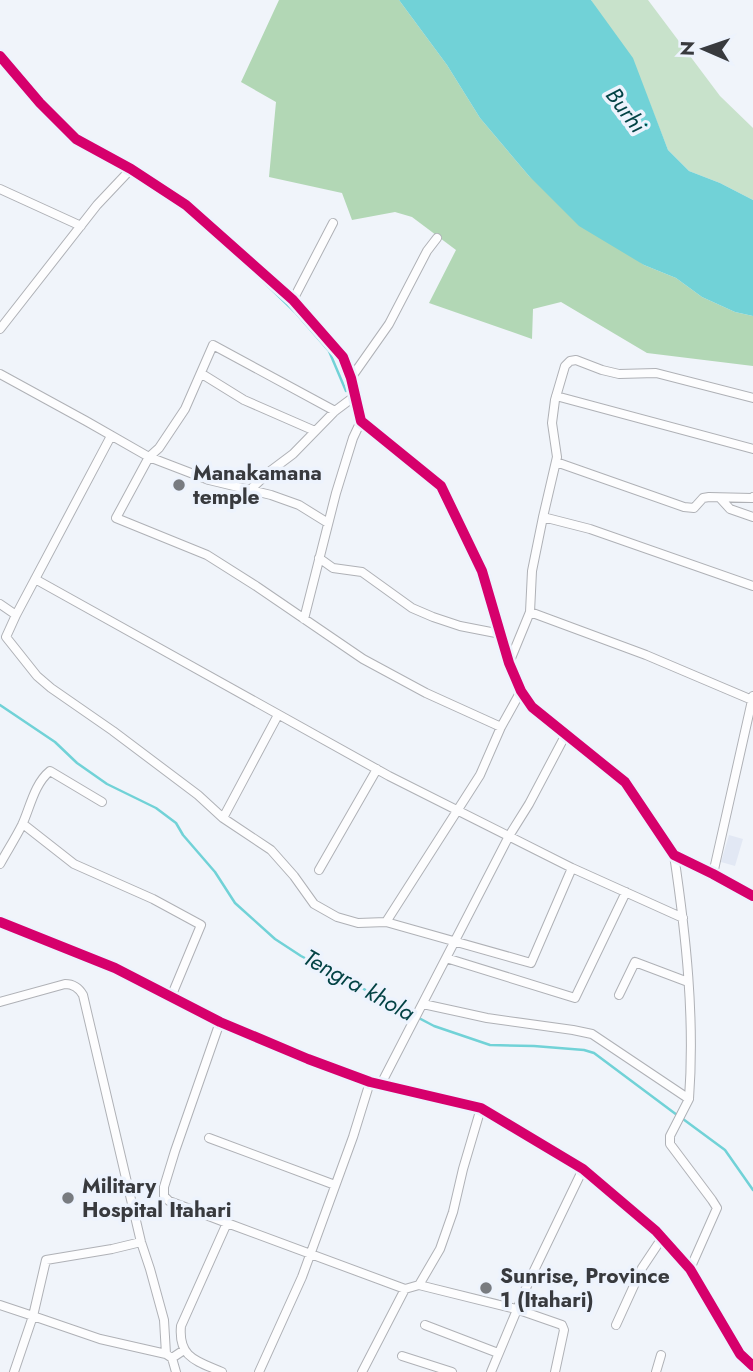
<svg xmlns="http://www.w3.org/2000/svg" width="753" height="1372" font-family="Jost,sans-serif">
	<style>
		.built { fill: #e2e8f4 }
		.green { fill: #c8e2cb }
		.forest { fill: #b2d7b5 }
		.water { fill: #71d2d7 }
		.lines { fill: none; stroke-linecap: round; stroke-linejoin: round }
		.stream { stroke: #71d2d7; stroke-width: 2.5 }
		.street-casing { stroke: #afb1b6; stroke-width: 10 }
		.street { stroke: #fdfdfe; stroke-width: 8 }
		.cycleway-casing { stroke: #edf3fd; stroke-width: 15 }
		.cycleway { stroke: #d6006c; stroke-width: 10 }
		.poi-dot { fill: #787b80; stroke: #edf3fd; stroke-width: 2.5 }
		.labels { text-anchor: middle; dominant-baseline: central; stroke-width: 7; stroke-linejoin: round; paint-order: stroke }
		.poi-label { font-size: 21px; font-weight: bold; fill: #383a3e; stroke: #edf3fd; text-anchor: start }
		.water-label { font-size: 23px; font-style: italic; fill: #034345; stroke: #edf3fd }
	</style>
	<rect width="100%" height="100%" fill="#f0f4fa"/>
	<path class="built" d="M729 835 743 839 735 866 721 862Z"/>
	<path class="green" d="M591 0H648L720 96 753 128V200L720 183 689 171 668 150 648 99Z"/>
	<path class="forest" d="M279 0H399L447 65 480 118 529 176 644 265 676 278 702 297 735 312 753 316V366L647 353 561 302 533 309 532 339 429 303 456 250 412 217 395 212 352 220 342 193 269 177 276 102 241 82Z"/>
	<path class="water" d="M399 0H591L633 58 668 150 689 171 720 183 753 200V316L735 312 702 297 676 278 644 265 579 226 529 176 480 118 447 65Z"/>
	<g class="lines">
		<path class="stream" d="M11 74 15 80
			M26 94 63 132
			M177 204 199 222
			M220 240 295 312 329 351 346 391
			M0 705 55 742 77 763 107 784 156 808 176 823 183 835 215 872 235 903 275 939 301 956 434 1026 490 1045 534 1046 584 1050 594 1053 677 1115
			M683 1119 725 1150 753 1190"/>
		<defs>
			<path id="street" d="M0 56 40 103 76 139 131 169 186 205 293 300 343 357 351 378 361 421 441 486 482 571 509 663 521 691 532 707 625 782 674 855 713 874 753 896
				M0 189 81 226
				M293 300 333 223
				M0 329 97 205 131 169
				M0 374 86 421 149 457 209 480 271 495 299 505 328 523
				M202 374 244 400 315 431
				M351 378 389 324 427 251 437 238
				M556 396 753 449
				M335 411 213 345 185 409 159 448 149 457 116 518 207 555 256 586 363 659 426 693 501 727
				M556 462 684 507 694 508 703 498 709 497 752 498 753 497
				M251 489 269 472 293 454 335 411 355 396
				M720 498 730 509 753 517
				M543 517 590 529 753 586
				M319 558 333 568 362 572 412 608 433 617 460 626 501 634
				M35 579 389 776 572 868 683 918
				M0 604 16 615 6 637 37 676 51 688 113 731 198 795 223 818 271 850 294 876 314 904 337 917 358 923 386 922 531 963 572 868
				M530 612 646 655 752 700
				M16 615 111 436
				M304 619 336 493 353 438 361 421
				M509 663 530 612 532 571 543 517 557 457 552 423 555 400 565 366 570 361 576 360 602 370 619 374 656 373 753 398
				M223 818 278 715
				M23 824 74 864 153 899 201 925 171 997
				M0 864C7 851 15 839 22 825 30 808 34 784 50 771L102 802
				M319 870 377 769
				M713 874 753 696
				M0 922 115 968 220 1022 308 1059 370 1082 481 1108 583 1169 656 1231 690 1269 740 1354 753 1366
				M386 922 480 775 501 727 521 691
				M446 958 575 998 626 892
				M619 995 635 962 688 982
				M0 1002 65 984C74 984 79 988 83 995L141 1242 150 1269 164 1320 166 1354
				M423 1004 487 1018 573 1030 592 1034 689 1099C695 1018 686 935 674 855
				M220 1022 175 1151 164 1187V1196L169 1201 227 1223
				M381 1084 509 836 529 804 566 734
				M689 1099 670 1136V1144L712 1200 717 1208 690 1269
				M209 1138 335 1185
				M141 1242 112 1249 46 1260 33 1316 100 1339 166 1354 172 1358
				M419 1285 516 1309 562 1325 564 1330 555 1372
				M0 1305 33 1316 14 1372
				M425 1325 498 1353
				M616 1325 642 1268 662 1238
				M402 1356 452 1372
				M176 1372 172 1358 184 1350
				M222 1372C197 1361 178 1358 181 1326L227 1223 405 1289
				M259 1372 302 1277 353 1137 370 1082
				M362 1372 405 1289 419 1285 440 1249 453 1212 463 1169 481 1108
				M491 1372 529 1281 583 1169
				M656 1372 661 1355"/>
		</defs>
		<use href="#street" class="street-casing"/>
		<use href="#street" class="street"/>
		<defs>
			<path id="cycleway" d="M0 56 40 103 76 139 131 169 186 205 293 300 343 357 351 378 361 421 441 486 482 571 509 663 521 691 532 707 625 782 674 855 713 874 753 896
				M0 922 115 968 220 1022 308 1059 370 1082 481 1108 583 1169 656 1231 690 1269 740 1354 753 1366"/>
		</defs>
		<use href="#cycleway" class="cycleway-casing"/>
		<use href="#cycleway" class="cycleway"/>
	</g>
	<g class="poi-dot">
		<circle cx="179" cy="485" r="7"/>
		<circle cx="68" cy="1198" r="7"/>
		<circle cx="486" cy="1288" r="7"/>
	</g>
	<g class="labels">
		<g class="poi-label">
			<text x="193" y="473">Manakamana<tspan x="193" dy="24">temple</tspan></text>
			<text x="82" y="1186">Military<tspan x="82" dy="24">Hospital Itahari</tspan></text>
			<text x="500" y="1276">Sunrise, Province<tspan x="500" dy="24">1 (Itahari)</tspan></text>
		</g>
		<g class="water-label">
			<text transform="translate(626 110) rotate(53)">Burhi</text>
			<text transform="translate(359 985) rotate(29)">Tengra khola</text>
		</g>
	</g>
	<g transform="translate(704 49) rotate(272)" stroke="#edf3fd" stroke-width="5" paint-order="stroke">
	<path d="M0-5L12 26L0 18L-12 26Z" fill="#383a3e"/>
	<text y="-10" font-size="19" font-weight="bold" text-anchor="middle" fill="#383a3e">N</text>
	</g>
</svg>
